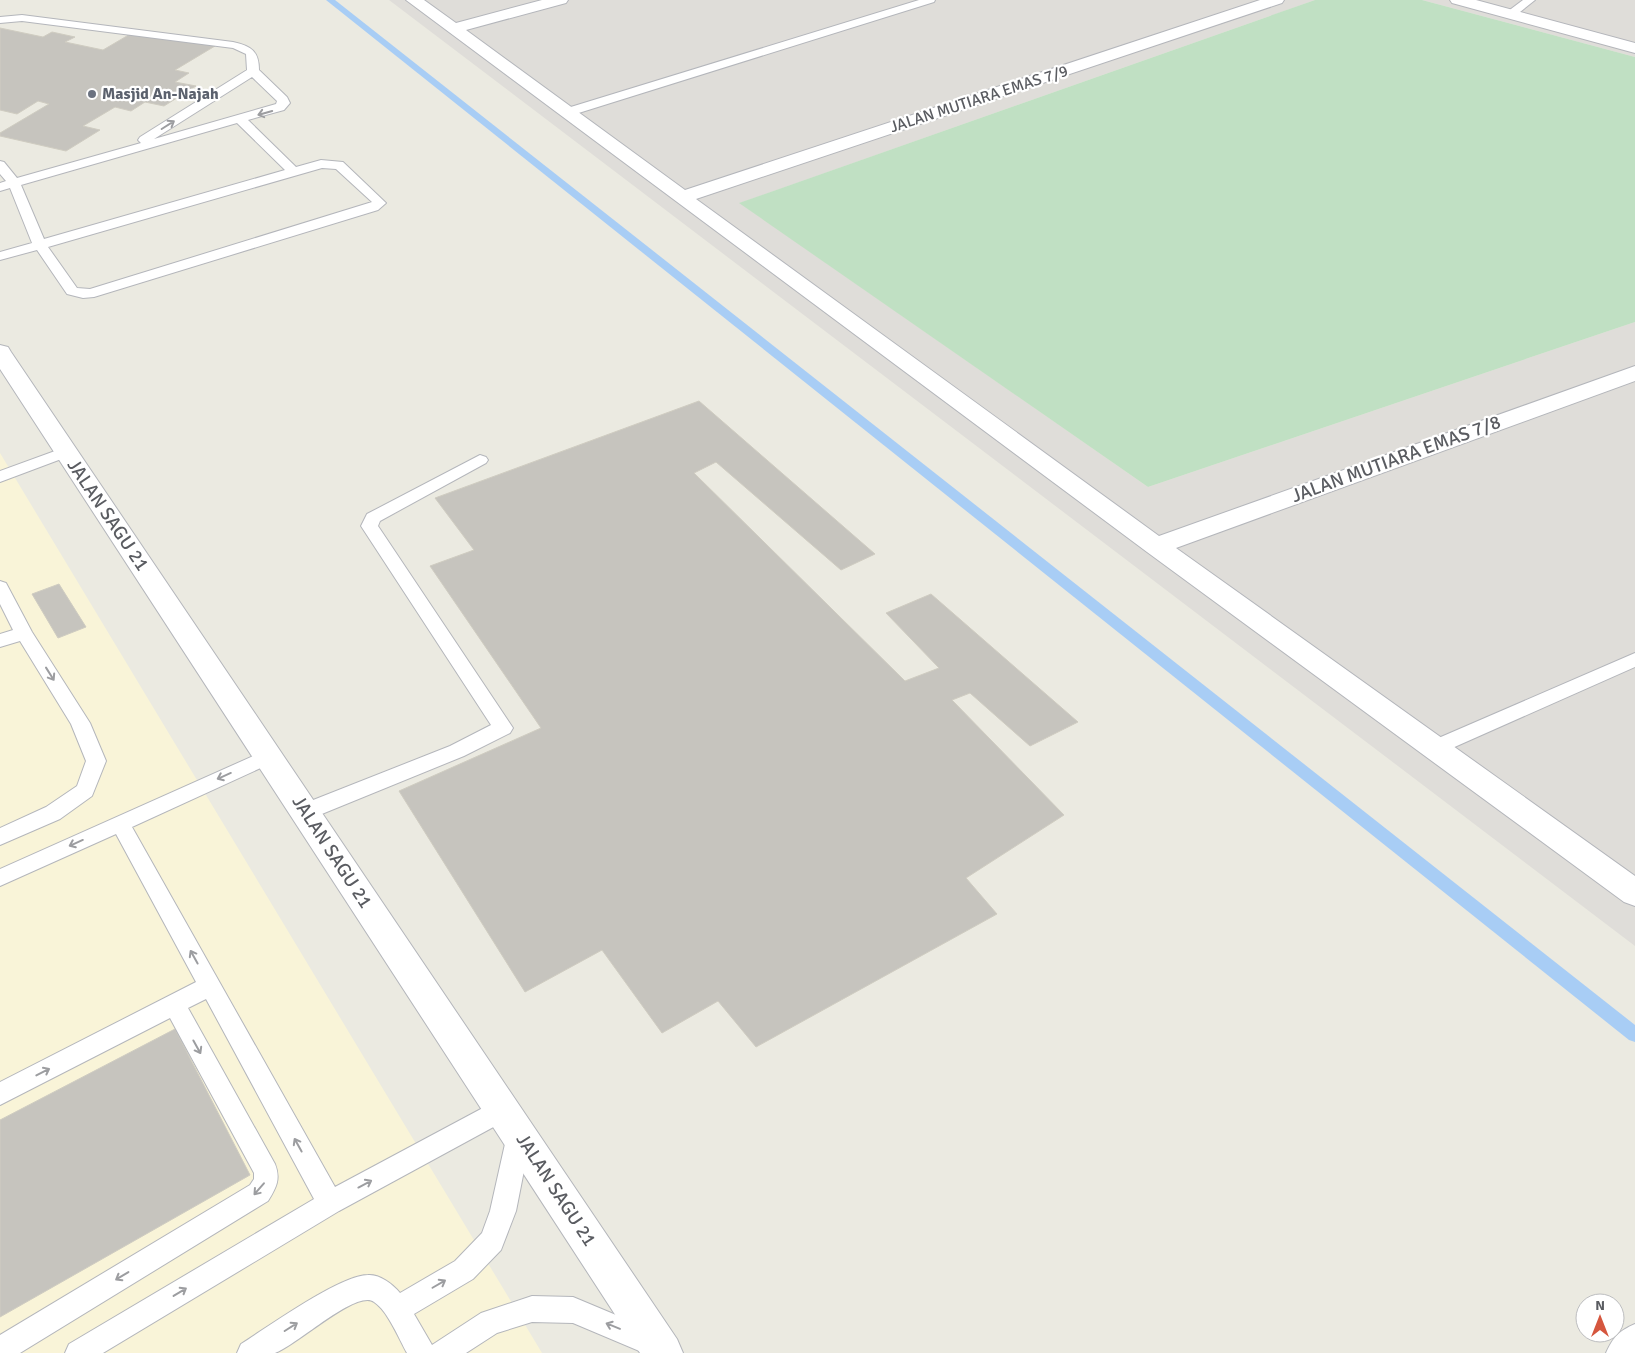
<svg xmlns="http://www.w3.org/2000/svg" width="1635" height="1353" font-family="Signika,sans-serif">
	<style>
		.commercial { fill: #f9f4d8 }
		.industrial { fill: #dfddd9 }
		.green { fill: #c0e0c3 }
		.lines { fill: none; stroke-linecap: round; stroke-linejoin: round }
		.stream { fill: #a8cdf5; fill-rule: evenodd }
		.building { fill: #c6c4be; stroke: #cfccc1 }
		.lane-casing { stroke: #b4b6bb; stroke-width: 2 }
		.street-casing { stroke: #b4b6bb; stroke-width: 2 }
		.secondary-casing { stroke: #b5b7bc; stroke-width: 2 }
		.lane { fill: #fff; fill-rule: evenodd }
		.street { fill: #fff; fill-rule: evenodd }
		.secondary { fill: #fff; fill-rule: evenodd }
		.oneway { stroke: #9c9da0 }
		.worship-dot { fill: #6b7280; stroke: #fff; stroke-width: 2 }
		.labels { text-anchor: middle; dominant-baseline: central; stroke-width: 4.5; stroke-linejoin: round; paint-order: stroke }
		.far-worship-label { font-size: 16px; font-weight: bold; fill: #5b616d; stroke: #fff; text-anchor: start }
		.far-street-label { font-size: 16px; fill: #5a5c61; stroke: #fff }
		.street-label { font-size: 19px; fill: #5a5c61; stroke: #fff }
	</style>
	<rect width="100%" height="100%" fill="#ebeae1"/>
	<path class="commercial" d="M0 453 542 1353H0Z"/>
	<path class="industrial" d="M389 0H1315L740 203 1148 487 1635 322V946Z
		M1422 0H1635V57Z"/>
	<path class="green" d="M1315 0H1422L1635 57V322L1148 487 739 203Z"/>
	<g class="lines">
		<path class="stream" d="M326 0H335L1635 1025V1042L1629 1040Z"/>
	</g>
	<path class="building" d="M0 28 43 37 52 32 75 37 65 42 103 50 132 33 167 40 172 38 215 46 175 70 189 73 175 82 196 86 164 106 145 102 131 111 115 107 83 126 100 130 66 151 0 136V133L49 104 38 101 17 114 0 110Z
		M699 401 875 554 841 570 716 462 694 473 905 681 939 668 886 613 931 594 1078 722 1030 746 970 693 952 700 1064 815 966 878 997 914 756 1047 718 1001 662 1033 602 950 525 992 399 791 541 728 430 566 474 550 435 498Z
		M59 584 86 627 58 638 32 594Z
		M175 1029 250 1175 0 1317V1120Z"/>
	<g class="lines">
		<defs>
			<path id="lane" d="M919 0H935L934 2 569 116 565 117 559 113 561 110Z
				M1523 0H1535L1515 16H1507L1506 14 1507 12Z
				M22 15 233 42C251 46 259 51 259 70L287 97 290 103 284 110 248 120 296 167 321 160 343 162 386 203 378 210 94 297 83 298 67 294 37 250 0 260V252L32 243 10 188 0 191V183L6 181 0 174V161L4 162 17 178 141 143 138 140 140 137 247 70 246 54 233 48 22 21 0 23V17ZM252 77 277 101 276 104 154 139ZM237 123 285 170 44 239 21 185ZM322 168 336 169 372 202 90 289 77 288 48 247Z
				M66 447 72 449 74 452 72 455 0 482V471Z
				M480 455 486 457 488 460 486 463 380 521 378 526 513 728 510 733 464 756 312 818 305 820 298 818 295 812 298 806 450 746 491 725 361 526 367 514Z
				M0 581 6 583 32 632 90 723 106 761 92 796 60 819 0 845V828L46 807 77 786 86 761 71 724 20 641 0 647V634L13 630 0 604Z
				M1635 653V667L1441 753 1434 755 1427 753 1424 748 1427 743Z
				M269 749 276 751 279 756 276 761 132 827 335 1187 494 1102 502 1099 510 1102 514 1110 510 1118 339 1211 103 1353H65L69 1344 314 1199 206 999 188 1008 275 1164C281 1179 276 1188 268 1201L20 1353H0V1335L250 1185 254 1179V1173L170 1018 0 1105V1082L196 982 116 834 0 886V869Z
				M519 1124 528 1127 531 1135 516 1211 501 1250 473 1279 414 1314 432 1345 481 1313 532 1296 573 1297 659 1333 663 1342 659 1351 644 1353 573 1323 532 1322 497 1333 466 1353H407C399 1339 388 1311 374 1302 356 1289 295 1347 275 1353 264 1353 248 1353 237 1353L241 1344C268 1327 340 1275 368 1275 379 1274 393 1284 400 1293L455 1261 482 1233 490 1211 507 1135 510 1127Z"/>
			<path id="street" d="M406 0H424L456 23 542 0H568L566 3 466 30 685 190 1260 0H1284L1282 3 696 199 1159 536 1635 366V381L1176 548 1635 876V906L1624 902 1147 552Z
				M1450 0H1476L1635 43V53L1452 3Z
				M0 345 8 347 11 352 677 1339 683 1353H640L0 369Z"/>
			<path id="secondary" d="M1635 1324V1353H1606C1613 1337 1619 1331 1635 1324Z"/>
		</defs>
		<use href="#lane" class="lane-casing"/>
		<use href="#street" class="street-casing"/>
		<use href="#secondary" class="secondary-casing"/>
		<use href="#lane" class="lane"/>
		<use href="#street" class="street"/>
		<use href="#secondary" class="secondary"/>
	</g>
	<defs><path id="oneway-shaft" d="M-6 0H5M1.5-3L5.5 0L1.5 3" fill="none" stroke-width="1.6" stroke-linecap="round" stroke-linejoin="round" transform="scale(1.25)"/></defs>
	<g class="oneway">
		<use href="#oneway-shaft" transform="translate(265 113) rotate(164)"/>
		<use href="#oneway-shaft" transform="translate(168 125) rotate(-32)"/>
		<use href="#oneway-shaft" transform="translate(50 674) rotate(58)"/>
		<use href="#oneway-shaft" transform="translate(224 776) rotate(156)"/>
		<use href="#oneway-shaft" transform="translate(76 843) rotate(156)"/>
		<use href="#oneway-shaft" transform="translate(194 957) rotate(-119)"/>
		<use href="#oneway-shaft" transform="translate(197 1047) rotate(61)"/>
		<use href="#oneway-shaft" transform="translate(43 1072) rotate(-27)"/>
		<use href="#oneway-shaft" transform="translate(298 1145) rotate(-119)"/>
		<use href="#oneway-shaft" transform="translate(365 1184) rotate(-28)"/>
		<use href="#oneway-shaft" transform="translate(259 1189) rotate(131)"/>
		<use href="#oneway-shaft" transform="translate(122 1276) rotate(149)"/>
		<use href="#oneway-shaft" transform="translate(439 1284) rotate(-30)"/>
		<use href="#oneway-shaft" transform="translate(180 1292) rotate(-31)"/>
		<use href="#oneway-shaft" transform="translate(613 1326) rotate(-158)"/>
		<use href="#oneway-shaft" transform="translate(291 1327) rotate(-32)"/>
	</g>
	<circle class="worship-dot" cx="92" cy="94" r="5"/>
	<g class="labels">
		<g class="far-worship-label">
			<text x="102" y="94">Masjid An-Najah</text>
		</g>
		<g class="far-street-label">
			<text transform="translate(979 99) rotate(-18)">JALAN MUTIARA EMAS 7/9</text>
		</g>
		<g class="street-label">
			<text transform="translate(1396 459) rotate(-20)">JALAN MUTIARA EMAS 7/8</text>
			<text transform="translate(108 515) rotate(56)">JALAN SAGU 21</text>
			<text transform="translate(332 852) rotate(57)">JALAN SAGU 21</text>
			<text transform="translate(556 1190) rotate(57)">JALAN SAGU 21</text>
		</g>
	</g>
	<g transform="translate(1600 1318)"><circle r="24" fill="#ffffff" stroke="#bdbec0"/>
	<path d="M0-4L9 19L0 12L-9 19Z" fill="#d5563e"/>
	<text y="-8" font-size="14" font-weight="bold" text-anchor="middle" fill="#5a5c61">N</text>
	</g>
</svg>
